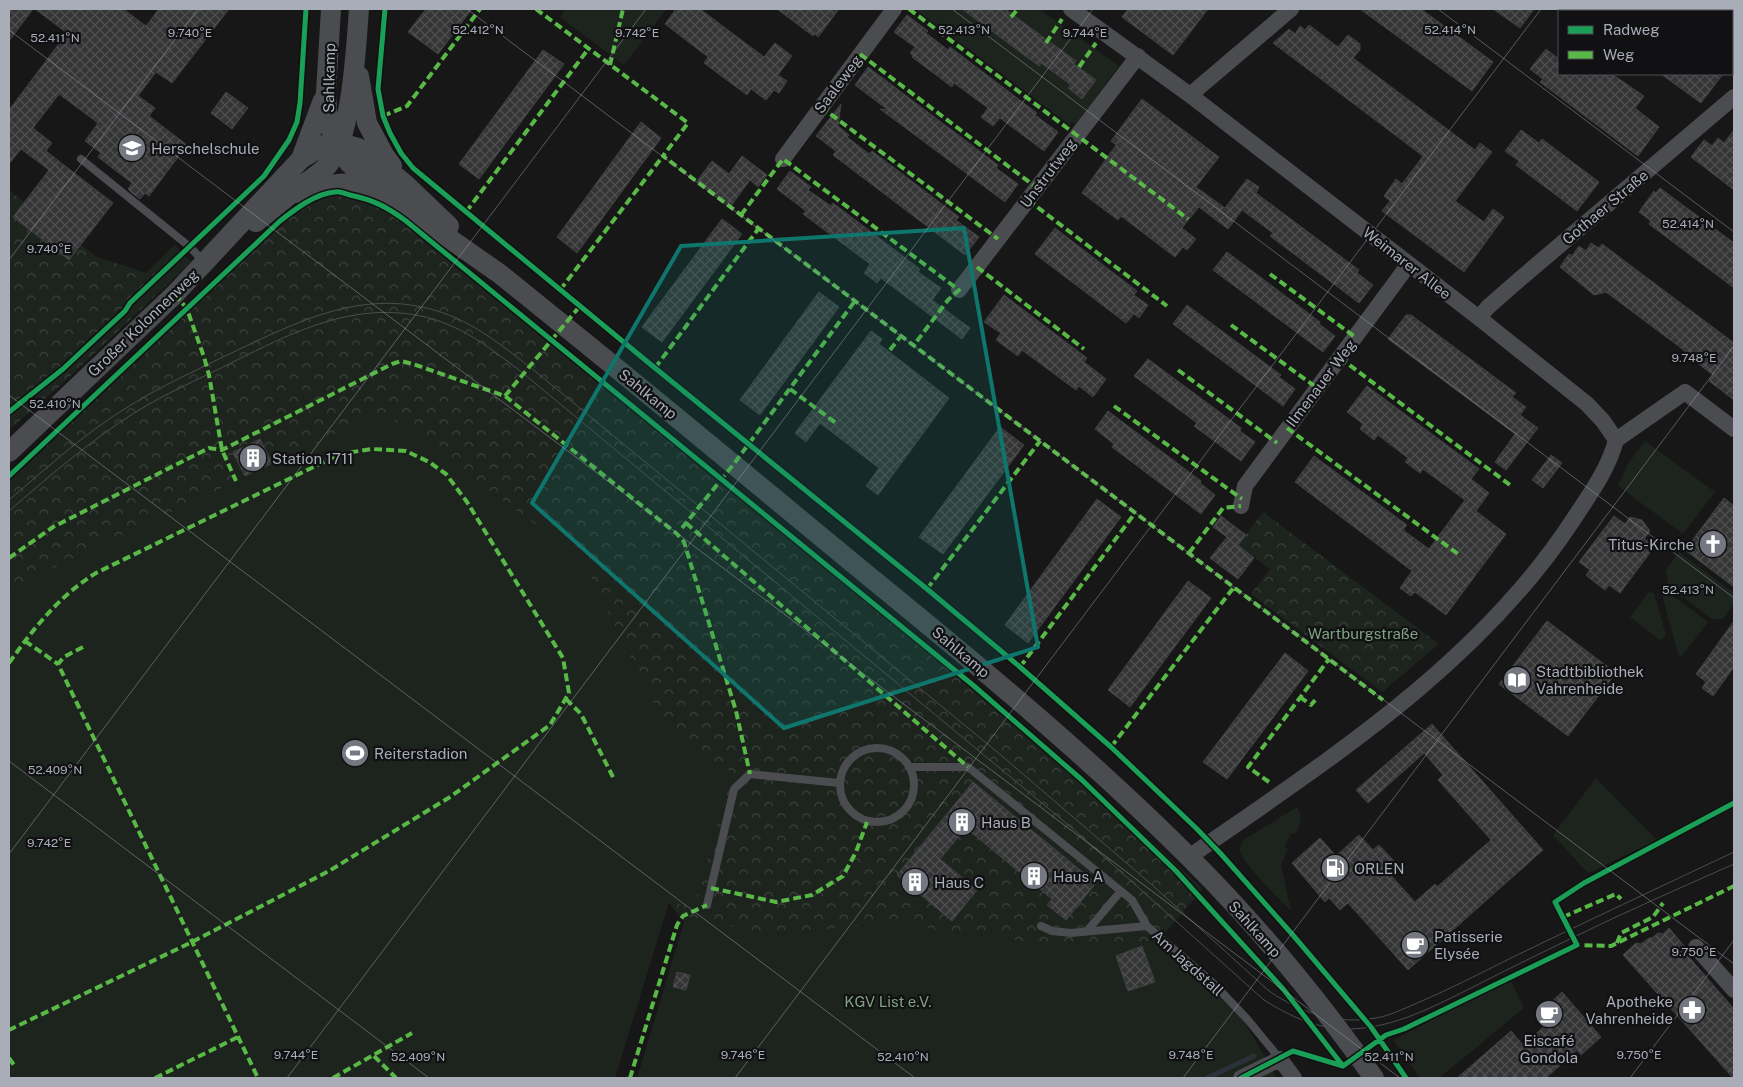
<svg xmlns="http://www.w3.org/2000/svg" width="1743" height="1087" font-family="'Public Sans',sans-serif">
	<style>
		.green { fill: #1d241e }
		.forest { fill: url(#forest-crowns) }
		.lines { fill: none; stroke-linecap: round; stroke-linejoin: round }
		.stream { stroke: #2a3239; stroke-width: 5 }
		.building { fill: url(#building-cross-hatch); stroke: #3f4043 }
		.service { stroke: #4b4c50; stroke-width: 8 }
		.minor { stroke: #4b4c50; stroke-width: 16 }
		.tertiary { stroke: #4b4c50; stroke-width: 20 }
		.tram { stroke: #4b4c4f; stroke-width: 1 }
		.quiet { stroke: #58b947; stroke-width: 4; stroke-dasharray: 8 4; stroke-linecap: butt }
		.cycleway-casing { stroke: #111113; stroke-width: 8 }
		.cycleway { stroke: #1a9f57; stroke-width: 5 }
		.marked { fill: #0f766e; fill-opacity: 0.2; stroke: #0f766e; stroke-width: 4; stroke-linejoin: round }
		.ticks { fill: none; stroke: #a8adb8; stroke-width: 1; stroke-opacity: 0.45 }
		.labels { text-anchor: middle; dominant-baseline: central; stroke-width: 4.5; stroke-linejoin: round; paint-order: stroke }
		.street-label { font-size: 15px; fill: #a8adb8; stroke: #111113 }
		.poi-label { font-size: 15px; fill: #a8adb8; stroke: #111113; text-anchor: start }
		.park-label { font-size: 15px; fill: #7fa381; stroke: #111113 }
		.ticks-label { font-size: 12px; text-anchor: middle; fill: #a8adb8; stroke: #111113; stroke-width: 4.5; stroke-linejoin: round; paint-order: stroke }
	</style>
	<defs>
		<pattern id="forest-crowns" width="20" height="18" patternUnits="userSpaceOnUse" patternTransform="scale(1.25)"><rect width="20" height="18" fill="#1d241e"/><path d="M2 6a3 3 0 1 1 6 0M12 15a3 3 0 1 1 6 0" fill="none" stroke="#3b413d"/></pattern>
		<pattern id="building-cross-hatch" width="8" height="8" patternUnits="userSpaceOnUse" patternTransform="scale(1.25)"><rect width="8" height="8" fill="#353536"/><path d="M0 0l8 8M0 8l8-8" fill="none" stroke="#4f5051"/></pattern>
	</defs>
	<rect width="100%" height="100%" fill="#171717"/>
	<path class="green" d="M566 9H666L624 65 560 17Z
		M915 9H962L973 17 996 28 993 32 1005 41 1029 53 1027 57 1038 66 1041 63 1071 84 1068 88 1082 99 1096 80 1074 64 1075 61 1055 45 1041 39 1043 36 1022 21 1019 23 1007 14 1009 12 1005 9H1039L1119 66 1076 124 1072 122 1070 125Z
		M383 412 582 559 669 734 732 772 694 906 669 903 615 1078H9V589Z
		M1645 441 1715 492 1683 534 1618 486 1627 465Z
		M1679 552 1734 593V604L1723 619H1712L1667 585 1668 576 1665 571Z
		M1664 589 1708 622 1681 657 1678 654 1661 591Z
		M1649 592 1654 593 1666 635 1661 641 1630 617Z
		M1596 778 1657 840 1589 873 1585 870 1553 835Z
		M1297 807C1303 818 1301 824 1295 834L1292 833 1284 847 1288 849 1281 865 1291 911C1281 901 1240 861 1240 850 1240 845 1242 842 1245 839Z
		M690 917 770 935 889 923 1073 948 1158 941 1212 986 1244 1021 1277 1078H637L684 922Z
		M1510 979 1524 1008 1439 1078H1420L1393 1040Z"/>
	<path class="forest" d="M9 190 97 257 146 273 175 245 191 262 62 384 9 430Z
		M343 193C365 196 382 204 400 216L545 339 745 494 1047 744 1203 889 1158 941 1073 948 889 923 770 935 690 917 684 922 669 903 694 906 732 772 669 734 582 559 383 412 9 589V481L290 216C307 205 322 197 343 193Z
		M1263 512 1439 644 1382 692 1251 594 1270 569 1238 545Z"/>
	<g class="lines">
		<path class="stream" d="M1207 1078 1254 1056"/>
	</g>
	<path class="building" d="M9 9H33L9 41Z
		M35 9H123L146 26 159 9H229L172 83 156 72 138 96 155 108 149 116 187 145 149 196 145 193 140 199 133 194 128 189 132 183 98 157 101 153 85 141 98 123 59 94 33 128 52 143 46 151 113 203 69 260 13 217 49 170 21 149 9 164V110L67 33Z
		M426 9H472L438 54 408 32Z
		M676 9H700L764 57 775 43 792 56 778 75 787 81 779 93 774 90 766 100 751 89 747 95 704 63 708 57 665 24Z
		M777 9H839L818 37 815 34 813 36Z
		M962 9H1005L1076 61 1074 64 1096 80 1082 99 1068 88 1071 85 1041 63 1039 66Z
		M1128 9H1208L1173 55 1122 17Z
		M1360 9H1421L1493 62 1472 91Z
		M1493 9H1534L1520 28Z
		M907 15 928 31 926 33 948 50 950 47 1037 113 1035 115 1058 132 1044 151 1000 118 993 126 981 117 988 108 954 83 952 87 912 57 913 56 910 53 915 47 894 32Z
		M1309 25 1338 47 1348 35 1360 44V50L1353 58 1475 150 1480 143 1492 152 1455 201 1484 222 1493 209 1504 217 1464 272 1382 211 1390 201 1384 196 1396 179 1402 184 1423 156 1273 43 1289 29 1295 34 1300 26 1305 30Z
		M1546 49 1559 59V74H1612L1644 96 1635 108 1659 127 1638 156 1540 82 1543 79 1530 69Z
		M543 50 564 64 479 179 459 164Z
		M868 67 998 165 996 168 1018 184 1005 202 880 109 888 110 855 85Z
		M1661 74H1723L1701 103Z
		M226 92 248 108 232 129 211 113Z
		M1142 99 1219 157 1196 187 1225 208 1247 179 1259 187 1256 193 1359 270 1357 273 1373 285 1359 303 1270 236 1273 233 1242 210 1228 229 1199 207 1182 228 1196 239 1187 250 1183 247 1175 257 1121 216 1118 220 1082 193 1116 145 1111 141Z
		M841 104 838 126 849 135 847 137 869 154 872 151 959 217 956 220 979 237 965 255 833 155 836 151 816 136Z
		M641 122 661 138 577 253 557 237Z
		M1521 130 1539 143 1542 139 1599 182 1577 211 1516 165 1519 161 1505 151Z
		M1734 130V190L1691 157 1704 140 1712 146 1718 138 1724 143Z
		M742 156 767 175 758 187 750 180 731 206 697 181 712 161 729 174Z
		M790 171 811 187 808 190 831 206 833 203 920 269 918 272 941 288 932 300 970 328 962 339 881 278 877 283 864 273 870 264 803 214 806 211 777 189Z
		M1660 188 1734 243V288L1649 224 1651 221 1639 212 1654 191 1656 193Z
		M722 219 742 234 662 342 642 327Z
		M1055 228 1137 291 1134 295 1148 305 1139 318 1134 314 1126 323 1035 254Z
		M1591 243 1599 248 1602 244 1734 343V400L1709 381 1713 375 1684 353 1685 351 1606 292 1594 295 1560 267 1569 254 1572 256 1579 246 1586 251Z
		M1227 252 1320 322 1319 324 1335 336 1323 352 1213 270Z
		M819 292 839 307 760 415 740 400Z
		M1004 295 1087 358 1084 362 1106 379 1093 397 1079 386 1076 390 1022 350 1018 356 996 340 1001 333 984 322Z
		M1187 305 1281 375 1279 377 1295 389 1283 406 1173 324Z
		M1406 315H1411L1516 393 1512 397 1526 407 1520 415 1538 428 1506 470 1495 462 1515 434 1388 339Z
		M871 331 882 339 879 344 949 398 878 495 866 486 879 468 820 423 806 442 795 433Z
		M1148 359 1241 428 1240 431 1255 442 1241 461 1194 426 1197 423 1134 376Z
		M1367 386 1479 469 1471 479 1489 493 1476 511 1506 534 1446 615 1415 592 1411 596 1400 588 1412 571 1295 482 1314 456 1407 525 1403 530 1429 549 1465 500 1423 469 1420 473 1405 462 1408 458 1378 435 1374 440 1360 429 1363 424 1347 412Z
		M1108 411 1201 481 1200 483 1215 495 1201 514 1112 447 1114 444 1095 429Z
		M1000 427 1024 445 943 554 919 537Z
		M260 439 272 463 245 476 233 452Z
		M1551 455 1562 463 1543 488 1532 480Z
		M1724 498 1734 506V587L1685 550Z
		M1097 499 1121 517 1028 643 1005 625Z
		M1221 516 1246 535 1238 545 1254 558 1238 579 1210 558 1227 537 1213 527Z
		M1614 516 1625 524 1630 517 1642 520 1650 531 1644 539 1655 546 1620 593 1609 585 1605 590 1593 581 1586 575 1590 570 1579 562Z
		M1188 581 1211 598 1130 707 1108 690Z
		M1547 621 1616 673 1568 736 1499 684Z
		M1734 621V667L1713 696 1702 688 1706 682 1696 674Z
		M1285 653 1308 671 1227 779 1203 762Z
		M1432 724 1543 850 1408 970 1348 903 1340 910 1329 898 1325 902 1292 863 1320 838 1336 856 1359 835 1373 850 1379 845 1395 862 1386 870 1415 902 1435 884 1437 887 1491 840 1438 780 1443 775 1424 753 1368 803 1356 790Z
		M973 782 1096 883 1066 920 1047 905 1052 899 966 828 940 859 977 890 952 921 897 875Z
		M1669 928 1685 947 1682 949 1734 1009V1078H1733L1623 955 1636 943 1641 944 1649 938H1652L1658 933 1663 934Z
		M1142 946 1155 982 1128 991 1116 956Z
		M677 972 690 975 686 990 673 987Z
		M1562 992 1601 1037 1581 1055 1577 1050 1546 1078H1457L1511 1031 1523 1045 1547 1024 1538 1014Z"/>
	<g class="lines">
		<path class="service" d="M81 159 190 247 204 262
			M840 785a37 37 0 1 1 74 0a37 37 0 1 1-74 0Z
			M909 767H968L1121 891
			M707 905 734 789 750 774 839 783
			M1041 926 1052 931 1071 933 1147 926 1214 984 1248 1020 1280 1059
			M1087 931 1121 891 1132 900 1147 926"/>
		<path class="minor" d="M1071 9 1190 95 1479 318 1587 404 1603 421 1616 440
			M1190 95 1291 9
			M783 159 894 9
			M959 290 1138 56
			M1479 318 1488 307 1520 279 1734 97
			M1616 440 1685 392 1734 429
			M1241 506 1245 486 1409 264
			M1189 857C1328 760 1478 665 1573 520 1590 494 1608 470 1616 440
			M1696 947 1734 990
			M1241 1078 1280 1059 1294 1078"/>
		<path class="tertiary" d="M331 9 326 92 328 124 349 163 383 192 500 274 552 316C659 402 764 490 871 578 980 667 1089 757 1189 857 1257 925 1319 1000 1374 1078
			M359 76 367 123 384 155 392 166
			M301 159 323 100
			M301 194C330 183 349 179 379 190
			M256 222C268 213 279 203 292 193 303 184 318 176 328 165 352 137 356 47 359 9
			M9 452 175 294 301 159 324 145 340 143 358 148 367 153 405 184 449 226"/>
		<path class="tram" d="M9 500C48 467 87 431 131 405 161 386 193 372 225 356 281 330 339 298 403 304 458 310 488 335 530 367L1002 756 1151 884 1269 991C1301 1013 1337 1025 1376 1018 1389 1016 1403 1009 1415 1004 1448 990 1479 974 1511 958 1585 922 1660 887 1734 852
			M9 511C48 477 90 441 134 413 166 393 202 378 235 361 287 335 341 308 400 313 452 317 485 344 524 374L1072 828 1264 1000C1291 1017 1319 1030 1352 1029 1396 1027 1435 1006 1473 987 1506 970 1539 954 1572 938 1625 912 1680 888 1734 864"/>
		<path class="quiet" d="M536 9 688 123 663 156 1383 700
			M909 9 1188 219
			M1011 17 1018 9
			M1046 43 1062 19
			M860 54 1037 188
			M610 65 623 9
			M1079 67 1096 43
			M821 107 998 239
			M383 116 407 106 480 9
			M1028 200 1167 306
			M466 212 589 48
			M741 215 783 159 959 290 948 300 914 345
			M977 267 1084 349
			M1270 274 1355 337
			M560 290 663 156
			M175 294 187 309 204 357 209 375 222 450 236 481
			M1231 325 1317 388
			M890 350 901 336
			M1340 358 1510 485
			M655 368 759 228
			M1178 370 1277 443
			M790 389 836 423
			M505 396 580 306
			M1114 406 1242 499
			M1287 428 1458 554
			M686 523 968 767
			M682 528 733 465 855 301
			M1189 553 1223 508 1241 506
			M9 558 53 527 209 448 222 450 392 364 401 361 413 364 505 396 677 534 684 542 736 711 750 774
			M927 589 1040 441
			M25 641 58 664
			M83 647 64 657 58 664 258 1078
			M9 663C34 628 59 596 96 573L340 454 372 449 406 451 429 462 446 474 467 502 563 658 569 693 550 725 450 797 329 871 192 942 9 1030
			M1020 667 1135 513
			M1300 697 1311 705 1317 698
			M566 699 581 714 614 779
			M1111 747 1234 587
			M1269 782 1248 767 1329 659
			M1733 839H1734
			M711 888 776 902 812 895 843 876 856 852 867 822
			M1563 917 1616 894 1621 899
			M1617 943 1621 933 1653 917 1663 903
			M1573 947 1577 945 1611 946 1734 886
			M374 1056 396 1078
			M9 1058 14 1065
			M155 1078 238 1037
			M333 1078 412 1033
			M630 1078 677 925 683 916 707 905"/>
		<defs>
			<path id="cycleway" d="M385 9 378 89 383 116 390 133 401 153 413 168 655 368 927 589 1020 667 1111 747 1196 828 1221 854 1292 934 1371 1027 1406 1078
				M9 412 63 369 125 311 130 303 264 176 289 140 297 122 300 103 306 9
				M9 476 280 221C294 210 316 193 335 192 340 191 346 194 350 195 374 200 387 207 406 221L974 686 1082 780 1176 871 1284 990 1343 1066
				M1241 1078 1293 1051 1343 1066 1386 1035 1404 1029 1577 945 1555 902 1584 883 1734 803"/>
		</defs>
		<use href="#cycleway" class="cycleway-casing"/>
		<use href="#cycleway" class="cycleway"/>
	</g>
	<path class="marked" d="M964 228 1038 647 784 728 532 503 681 246Z"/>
	<path class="ticks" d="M467 9 1734 964M952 9 1734 598M1438 9 1734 232M9 30 1400 1078M9 260 198 9M9 395 915 1078M9 761 429 1078M9 854 646 9M287 1078 1093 9M735 1078 1541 9M1183 1078 1734 346M1630 1078 1734 940"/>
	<defs>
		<symbol id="school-disc" viewBox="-11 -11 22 22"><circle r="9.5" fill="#757880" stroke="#111113"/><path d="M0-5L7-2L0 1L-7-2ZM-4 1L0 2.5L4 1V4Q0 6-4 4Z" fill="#fff"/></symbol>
		<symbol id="building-disc" viewBox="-11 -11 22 22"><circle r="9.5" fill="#757880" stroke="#111113"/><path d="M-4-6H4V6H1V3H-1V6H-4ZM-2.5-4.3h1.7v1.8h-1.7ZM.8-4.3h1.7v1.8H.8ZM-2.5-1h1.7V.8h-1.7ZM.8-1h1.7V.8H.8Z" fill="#fff"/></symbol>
		<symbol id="church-disc" viewBox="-11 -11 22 22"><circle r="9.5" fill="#757880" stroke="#111113"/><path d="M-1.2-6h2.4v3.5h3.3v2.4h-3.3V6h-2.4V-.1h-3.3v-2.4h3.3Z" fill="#fff"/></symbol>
		<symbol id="library-disc" viewBox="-11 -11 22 22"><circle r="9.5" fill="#757880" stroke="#111113"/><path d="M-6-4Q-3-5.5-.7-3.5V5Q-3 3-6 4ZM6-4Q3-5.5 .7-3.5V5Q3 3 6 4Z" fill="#fff"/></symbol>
		<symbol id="stadium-disc" viewBox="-11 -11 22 22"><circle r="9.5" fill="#757880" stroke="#111113"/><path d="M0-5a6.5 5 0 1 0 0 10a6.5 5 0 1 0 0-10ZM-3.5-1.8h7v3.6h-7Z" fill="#fff"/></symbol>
		<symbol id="fuel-disc" viewBox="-11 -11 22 22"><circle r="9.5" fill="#757880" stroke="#111113"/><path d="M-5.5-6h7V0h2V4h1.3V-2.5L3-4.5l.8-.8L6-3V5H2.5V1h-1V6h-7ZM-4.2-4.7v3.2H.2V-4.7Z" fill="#fff"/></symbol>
		<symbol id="cafe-disc" viewBox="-11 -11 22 22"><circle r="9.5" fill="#757880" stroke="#111113"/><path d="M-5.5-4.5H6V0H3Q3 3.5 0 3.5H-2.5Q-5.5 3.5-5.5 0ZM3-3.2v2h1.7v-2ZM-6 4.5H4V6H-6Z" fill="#fff"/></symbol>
		<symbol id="pharmacy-disc" viewBox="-11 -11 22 22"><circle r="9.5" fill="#757880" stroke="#111113"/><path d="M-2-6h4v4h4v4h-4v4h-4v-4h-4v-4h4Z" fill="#fff"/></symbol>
	</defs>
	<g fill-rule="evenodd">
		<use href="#school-disc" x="116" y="132" width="32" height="32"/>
		<use href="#building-disc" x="237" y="442" width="32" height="32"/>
		<use href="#church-disc" x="1697" y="528" width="32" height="32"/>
		<use href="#library-disc" x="1501" y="664" width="32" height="32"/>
		<use href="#stadium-disc" x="339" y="737" width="32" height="32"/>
		<use href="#building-disc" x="946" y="806" width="32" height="32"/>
		<use href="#fuel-disc" x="1319" y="852" width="32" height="32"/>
		<use href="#building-disc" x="1018" y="860" width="32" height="32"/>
		<use href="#building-disc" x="899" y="866" width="32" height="32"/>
		<use href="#cafe-disc" x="1399" y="929" width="32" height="32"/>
		<use href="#pharmacy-disc" x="1676" y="994" width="32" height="32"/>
		<use href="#cafe-disc" x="1533" y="998" width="32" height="32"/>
	</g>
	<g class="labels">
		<g class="street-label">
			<text transform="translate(329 78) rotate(-89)">Sahlkamp</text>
			<text transform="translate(838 84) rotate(-53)">Saaleweg</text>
			<text transform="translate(1048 173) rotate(-53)">Unstrutweg</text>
			<text transform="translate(1605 207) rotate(-40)">Gothaer Straße</text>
			<text transform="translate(1407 263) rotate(38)">Weimarer Allee</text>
			<text transform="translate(143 323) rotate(-44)">Großer Kolonnenweg</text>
			<text transform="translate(1321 383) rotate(-53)">Ilmenauer Weg</text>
			<text transform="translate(648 394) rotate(39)">Sahlkamp</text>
			<text transform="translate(961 652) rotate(40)">Sahlkamp</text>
			<text transform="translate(1255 929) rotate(48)">Sahlkamp</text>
			<text transform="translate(1188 963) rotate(42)">Am Jagdstall</text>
		</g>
		<g class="poi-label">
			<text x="151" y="148">Herschelschule</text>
			<text x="272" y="458">Station 1711</text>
			<text x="1694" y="544" text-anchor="end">Titus-Kirche</text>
			<text x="1536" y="671">Stadtbibliothek<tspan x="1536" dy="17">Vahrenheide</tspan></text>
			<text x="374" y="753">Reiterstadion</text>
			<text x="981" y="822">Haus B</text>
			<text x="1354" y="868">ORLEN</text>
			<text x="1053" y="876">Haus A</text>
			<text x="934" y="882">Haus C</text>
			<text x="1434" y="936">Patisserie<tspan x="1434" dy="17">Elysée</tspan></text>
			<text x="1673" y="1001" text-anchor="end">Apotheke<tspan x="1673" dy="17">Vahrenheide</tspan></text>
			<text x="1549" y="1040" text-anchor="middle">Eiscafé<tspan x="1549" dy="17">Gondola</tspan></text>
		</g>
		<g class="park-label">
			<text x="1363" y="633">Wartburgstraße</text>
			<text x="888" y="1001">KGV List e.V.</text>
		</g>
	</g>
	<g class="ticks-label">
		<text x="478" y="34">52.412°N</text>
		<text x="964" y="34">52.413°N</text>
		<text x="1450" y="34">52.414°N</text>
		<text x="190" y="37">9.740°E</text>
		<text x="637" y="37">9.742°E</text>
		<text x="1085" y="37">9.744°E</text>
		<text x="55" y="42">52.411°N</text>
		<text x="1688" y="228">52.414°N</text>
		<text x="49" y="253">9.740°E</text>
		<text x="1694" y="362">9.748°E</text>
		<text x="55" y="408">52.410°N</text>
		<text x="1688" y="594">52.413°N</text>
		<text x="55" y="774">52.409°N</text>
		<text x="49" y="847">9.742°E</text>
		<text x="1694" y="956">9.750°E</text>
		<text x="296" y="1059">9.744°E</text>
		<text x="743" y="1059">9.746°E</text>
		<text x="1191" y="1059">9.748°E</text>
		<text x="1639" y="1059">9.750°E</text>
		<text x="418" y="1061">52.409°N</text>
		<text x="903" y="1061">52.410°N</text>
		<text x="1389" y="1061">52.411°N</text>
	</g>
	<rect width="1743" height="1087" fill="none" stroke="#a8adb8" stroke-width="20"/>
	<rect x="1558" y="10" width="175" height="65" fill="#111113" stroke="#4d4f55"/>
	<rect x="1568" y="26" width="25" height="8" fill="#1a9f57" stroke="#4d4f55"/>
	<text x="1603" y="35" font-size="15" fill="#a8adb8">Radweg</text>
	<rect x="1568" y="51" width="25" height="8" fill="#58b947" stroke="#4d4f55"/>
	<text x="1603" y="60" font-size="15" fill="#a8adb8">Weg</text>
</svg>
